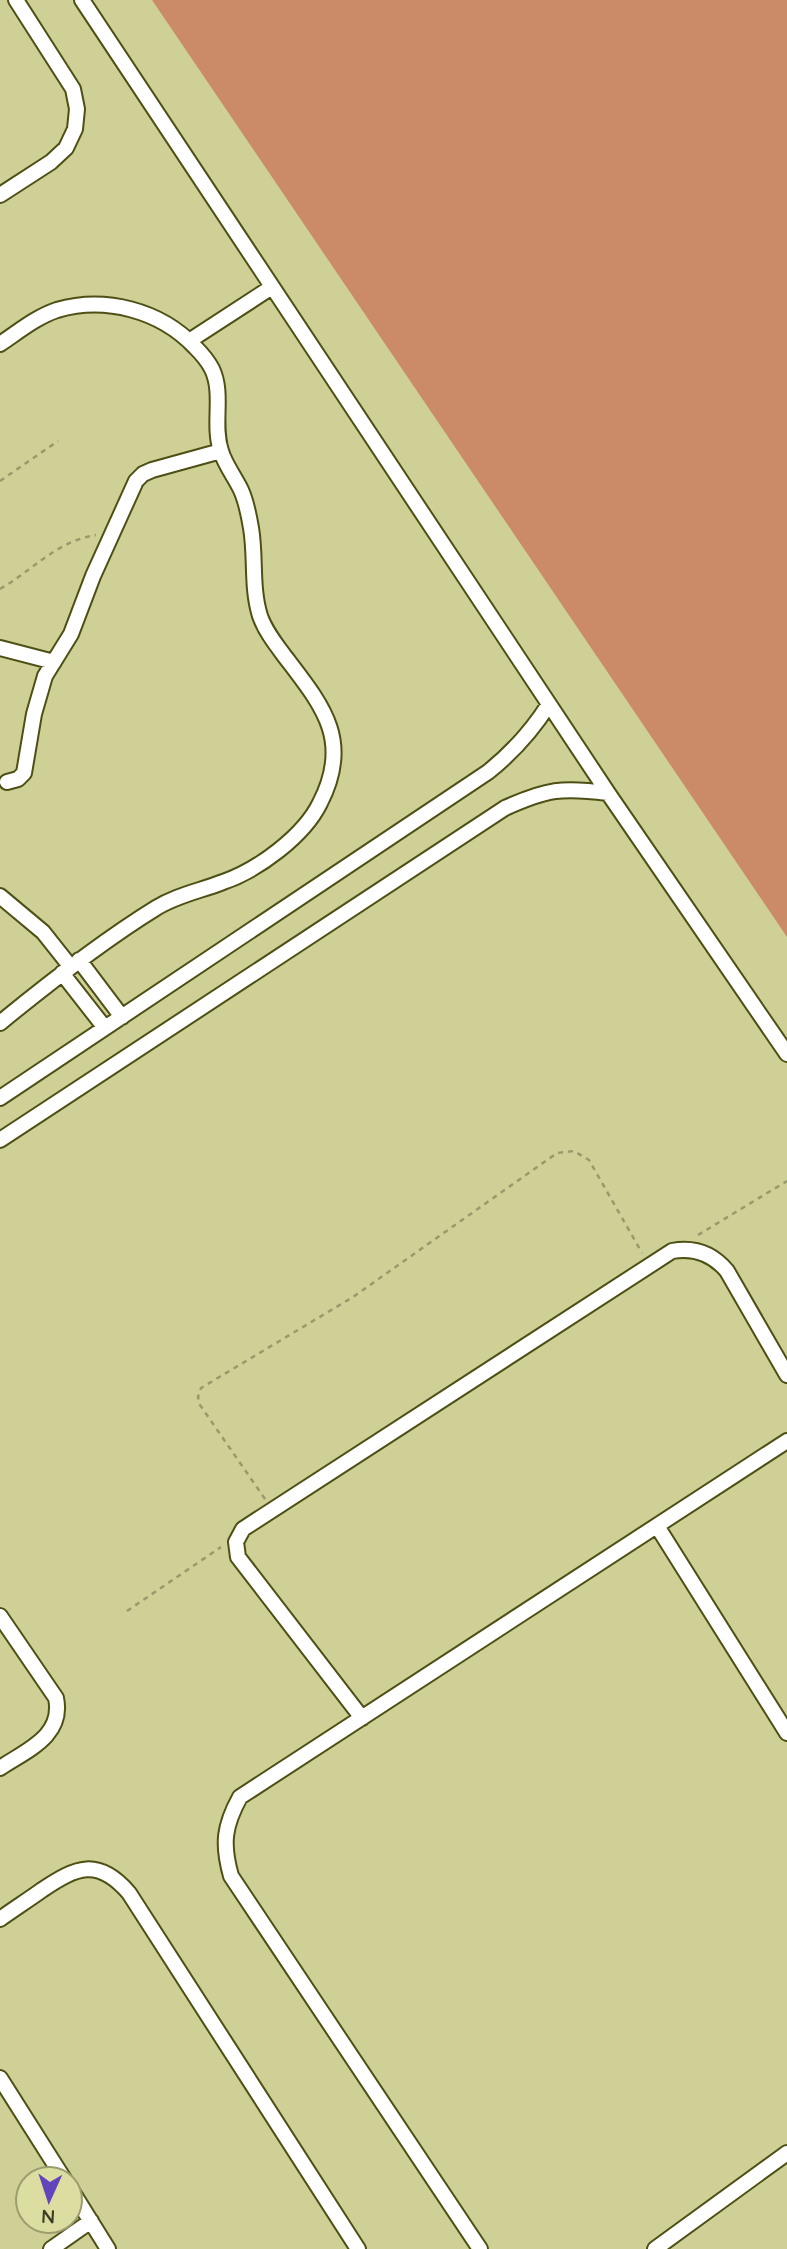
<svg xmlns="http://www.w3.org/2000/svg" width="787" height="2249" font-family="Quicksand,sans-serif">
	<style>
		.green { fill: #cb8b68 }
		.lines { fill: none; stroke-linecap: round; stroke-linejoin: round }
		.minor-casing { stroke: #4e4f14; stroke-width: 18 }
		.path { stroke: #999a6c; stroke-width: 2.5; stroke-dasharray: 5 5; stroke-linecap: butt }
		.minor { stroke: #fff; stroke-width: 14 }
	</style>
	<rect width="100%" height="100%" fill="#ced095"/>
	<path class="green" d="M152 0H787V937Z"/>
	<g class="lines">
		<defs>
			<path id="minor" d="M82 0 608 793 787 1054
				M0 195 51 162 66 148 75 129 77 109 73 89 16 0
				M189 341 272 287
				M0 344C18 332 36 317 57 310 105 296 160 310 195 347 201 353 208 361 212 369 224 394 212 424 221 451 225 465 235 477 241 490 246 501 249 516 251 528 256 557 251 587 260 616 265 630 274 642 283 654 321 704 353 739 320 803 304 836 258 870 223 882 200 891 177 895 156 908 101 942 50 982 0 1023
				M0 648 54 662
				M7 782 18 779 24 773 34 714 45 676 71 634 93 576 136 481 143 474 152 470 221 451
				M0 896 43 932 70 966
				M79 960 122 1017
				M62 973 105 1028
				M0 1098 488 772C513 752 532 731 549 704
				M0 1140 505 808C547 789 562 787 608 793
				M657 1526 787 1733
				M0 1616 56 1698C64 1736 27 1750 0 1768
				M362 1718 238 1557 236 1542 243 1529 672 1251C694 1247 712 1253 727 1271L787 1375
				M0 1919C14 1909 28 1900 42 1890 76 1867 98 1857 129 1893L358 2249
				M0 2078 64 2179
				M70 2188 108 2249
				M51 2249 91 2221
				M480 2249 231 1876C222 1844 224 1826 240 1797L787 1441
				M655 2249 787 2153"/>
		</defs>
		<use href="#minor" class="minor-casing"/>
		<path class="path" d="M0 481 58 441
			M0 589C33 570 57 541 96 535
			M698 1235 787 1181
			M265 1499 200 1405 198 1397 201 1388 353 1297 557 1153 574 1151 589 1160 642 1253
			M127 1611 221 1547"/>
		<use href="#minor" class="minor"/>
	</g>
	<g transform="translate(49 2200) rotate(183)"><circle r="33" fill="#dbdda1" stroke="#9b9d6f" stroke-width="2"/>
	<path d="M0-5L12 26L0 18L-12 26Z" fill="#6244bd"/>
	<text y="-10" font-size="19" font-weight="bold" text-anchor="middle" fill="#3c3d24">N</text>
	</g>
</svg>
